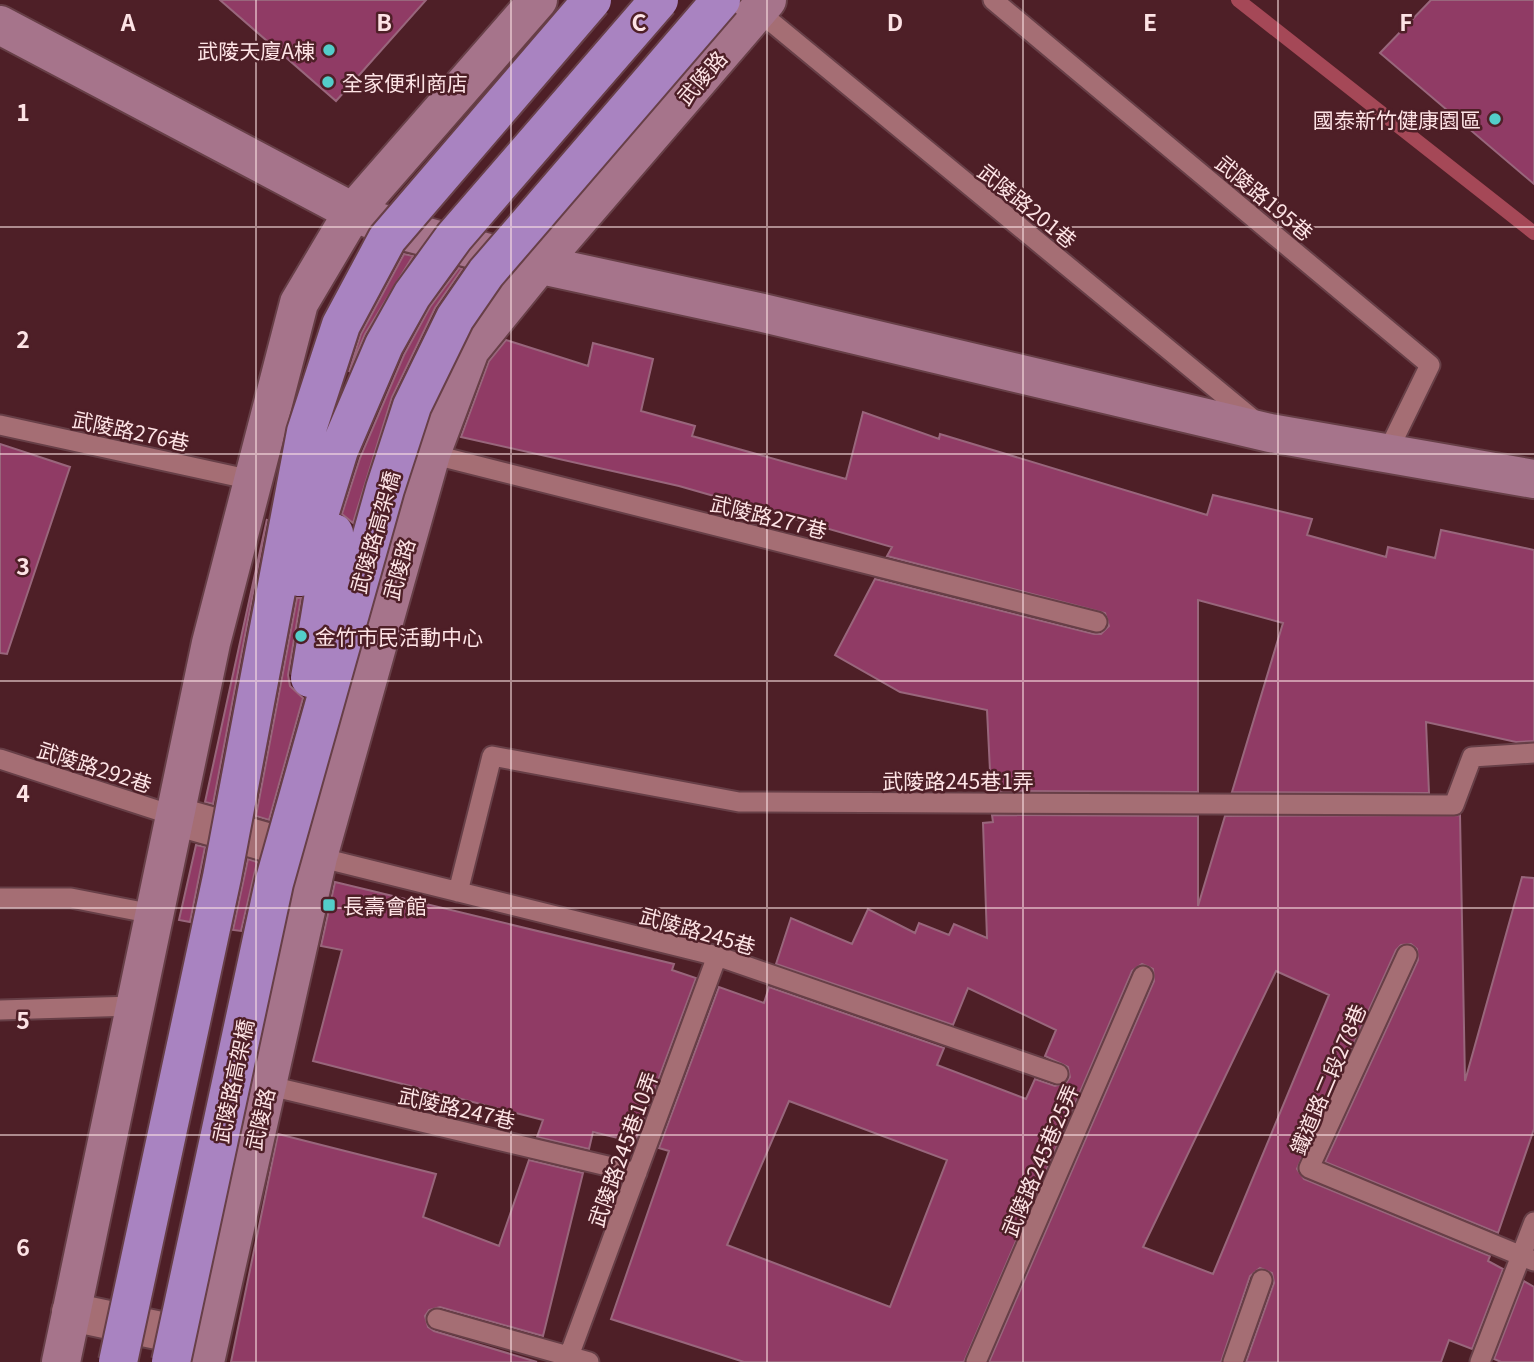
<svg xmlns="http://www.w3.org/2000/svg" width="1534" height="1362" font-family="Georgia,'Noto Sans TC',serif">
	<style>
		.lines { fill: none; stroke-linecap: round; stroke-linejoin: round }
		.stream { stroke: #a54857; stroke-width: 14 }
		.building { fill: #903b65; stroke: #99667c; stroke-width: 2; fill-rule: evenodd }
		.lane-casing { stroke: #673f47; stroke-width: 23 }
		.street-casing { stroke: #673f47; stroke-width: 42 }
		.secondary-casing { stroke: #673f47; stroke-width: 42 }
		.lane { stroke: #a56e74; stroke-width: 19 }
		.street { stroke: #a56e74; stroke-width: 38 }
		.secondary { stroke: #a6748b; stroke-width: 38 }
		.highway-bridge-casing { stroke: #673f47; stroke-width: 42; stroke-linecap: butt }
		.highway-bridge { stroke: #a983c1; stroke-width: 38 }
		.grid { fill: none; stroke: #fde3e5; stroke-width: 2; stroke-opacity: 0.55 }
		.poi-dot { fill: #53cdc9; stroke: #4e1f27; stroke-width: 2.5 }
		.labels { text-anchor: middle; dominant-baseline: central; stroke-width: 5; stroke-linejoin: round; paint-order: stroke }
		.poi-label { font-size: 21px; fill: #fde3e5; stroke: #4e1f27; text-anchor: start }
		.street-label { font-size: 21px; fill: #fde3e5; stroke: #4e1f27 }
		.grid-label { font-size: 23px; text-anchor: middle; font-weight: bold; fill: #fde3e5; stroke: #4e1f27; stroke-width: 5; stroke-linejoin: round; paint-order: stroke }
	</style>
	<rect width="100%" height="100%" fill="#4e1f27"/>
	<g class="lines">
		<path class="stream" d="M1238 0 1534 233"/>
	</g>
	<path class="building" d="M220 0H426L336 101Z
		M1431 0H1534V184L1380 53Z
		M404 254 413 256 365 334 349 372 361 334Z
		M459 268 462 269 435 308 392 397 353 523 342 514 360 458 404 355 430 307Z
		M506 340 588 366 593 343 653 359 641 411 695 426 692 436 846 479 863 412 939 439 940 434 1207 515 1213 495 1312 519 1307 535 1386 557 1388 547 1435 558 1441 530 1534 550V741L1516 742 1426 722 1429 793 1232 792 1283 623 1198 600V792L991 791 987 710 900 692 835 655 875 579 1094 634H1101L1109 626 1105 613 887 556 892 547 679 486 461 437 489 361Z
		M0 444 70 467 7 654 0 653Z
		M267 519 213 804 205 802Z
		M297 598H301L288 675 290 686 303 698 269 820 256 816Z
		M992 815 1198 816V906L1225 816 1460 815 1465 1081 1522 877 1534 878V1129L1498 1233 1325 1162 1418 960 1417 949 1411 944 1401 945 1396 950 1297 1169 1304 1179 1490 1256 1488 1261 1503 1269 1472 1349 1449 1340 1441 1362H1246L1274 1283 1272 1273 1260 1268 1250 1276 1221 1362H989L1154 981 1153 969 1142 964 1132 971 964 1362H744L611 1319 669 1151 659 1148 719 987 764 1003 769 987 944 1048 937 1065 1026 1099 1035 1079 1055 1086 1066 1083 1070 1077 1068 1067 1045 1056 1056 1030 968 988 953 1025 776 964 791 918 852 944 868 909 915 933 919 923 949 935 954 924 987 938 983 823 993 822ZM1276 971 1329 995 1213 1274 1143 1247ZM789 1101 947 1160 890 1307 727 1245Z
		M196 845 205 847 190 922 179 920Z
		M248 859 257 862 241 931 233 930Z
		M335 882 674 964 672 970 696 978 635 1142 593 1132 589 1149 537 1137 543 1120 313 1061 342 950 321 946Z
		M278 1134 436 1174 423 1217 499 1246 529 1160 583 1173 543 1336 440 1307 429 1310 425 1316 428 1327 434 1331 537 1362H231Z
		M1524 1281 1534 1287V1362H1501L1494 1359Z"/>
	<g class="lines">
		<defs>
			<path id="lane" d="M993 0 1430 365 1386 455
				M758 11 1254 420
				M0 425 252 480
				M431 454 1097 622
				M0 759 175 816
				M318 857 717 956 1058 1074
				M458 892 492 756 739 802 1454 805 1472 757 1534 753
				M0 898H71L153 914
				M1407 955 1309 1168 1534 1261
				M0 1010 134 1006
				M266 1085 637 1173
				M437 1319 589 1362
				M569 1356 717 956
				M976 1362 1143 976
				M1233 1362 1262 1280
				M1480 1362 1534 1222"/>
			<path id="street" d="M175 816 316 856
				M71 1312 209 1341"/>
			<path id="secondary" d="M0 25 353 212 396 229 500 256 763 313 1270 433 1534 479
				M61 1362 211 643 299 303 353 212 538 0
				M205 1362 318 857 431 454 470 350 540 264 767 0"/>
		</defs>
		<use href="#lane" class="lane-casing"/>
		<use href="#street" class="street-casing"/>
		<use href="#secondary" class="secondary-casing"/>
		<use href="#lane" class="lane"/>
		<use href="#street" class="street"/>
		<use href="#secondary" class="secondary"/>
		<defs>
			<path id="highway-bridge" d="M300 577 339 450 384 345 412 295 454 237 659 0
				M310 678 334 533
				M118 1362 222 877 306 432 341 325 387 239 592 0
				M171 1362 274 883 385 489 412 406 455 318 486 273 721 0"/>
		</defs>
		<use href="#highway-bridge" class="highway-bridge-casing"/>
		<use href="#highway-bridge" class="highway-bridge"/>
	</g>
	<path class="grid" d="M256 0V1362M511 0V1362M767 0V1362M1023 0V1362M1278 0V1362M0 227H1534M0 454H1534M0 681H1534M0 908H1534M0 1135H1534"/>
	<g class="poi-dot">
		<circle cx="329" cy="50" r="7"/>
		<circle cx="328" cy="82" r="7"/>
		<circle cx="1495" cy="119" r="7"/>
		<circle cx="301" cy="636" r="7"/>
		<rect x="322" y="898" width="14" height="14" rx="3.5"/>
	</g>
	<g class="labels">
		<g class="poi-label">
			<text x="315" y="50" text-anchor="end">武陵天廈A棟</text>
			<text x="342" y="82">全家便利商店</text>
			<text x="1481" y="119" text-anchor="end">國泰新竹健康園區</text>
			<text x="315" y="636">金竹市民活動中心</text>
			<text x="343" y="905">長壽會館</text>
		</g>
		<g class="street-label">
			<text transform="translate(701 77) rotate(-49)">武陵路</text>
			<text transform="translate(1265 197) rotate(40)">武陵路195巷</text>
			<text transform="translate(1028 205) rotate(39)">武陵路201巷</text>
			<text transform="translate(131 430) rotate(12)">武陵路276巷</text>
			<text transform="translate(769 516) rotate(14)">武陵路277巷</text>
			<text transform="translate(374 532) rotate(-74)">武陵路高架橋</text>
			<text transform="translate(398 569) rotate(-74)">武陵路</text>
			<text transform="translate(95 766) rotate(18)">武陵路292巷</text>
			<text x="958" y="780">武陵路245巷1弄</text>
			<text transform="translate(698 930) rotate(16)">武陵路245巷</text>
			<text transform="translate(1327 1079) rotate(-67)">鐵道路二段278巷</text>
			<text transform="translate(232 1081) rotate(-78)">武陵路高架橋</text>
			<text transform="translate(457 1107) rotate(13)">武陵路247巷</text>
			<text transform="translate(259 1119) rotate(-77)">武陵路</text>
			<text transform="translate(622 1149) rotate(-70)">武陵路245巷10弄</text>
			<text transform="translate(1039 1160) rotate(-67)">武陵路245巷25弄</text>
		</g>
	</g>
	<g class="grid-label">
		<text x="128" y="31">A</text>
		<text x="384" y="31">B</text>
		<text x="639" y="31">C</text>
		<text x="895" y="31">D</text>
		<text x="1150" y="31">E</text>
		<text x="1406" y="31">F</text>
		<text x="23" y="121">1</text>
		<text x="23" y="348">2</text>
		<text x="23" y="575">3</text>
		<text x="23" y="802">4</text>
		<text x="23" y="1029">5</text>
		<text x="23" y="1256">6</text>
	</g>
</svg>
